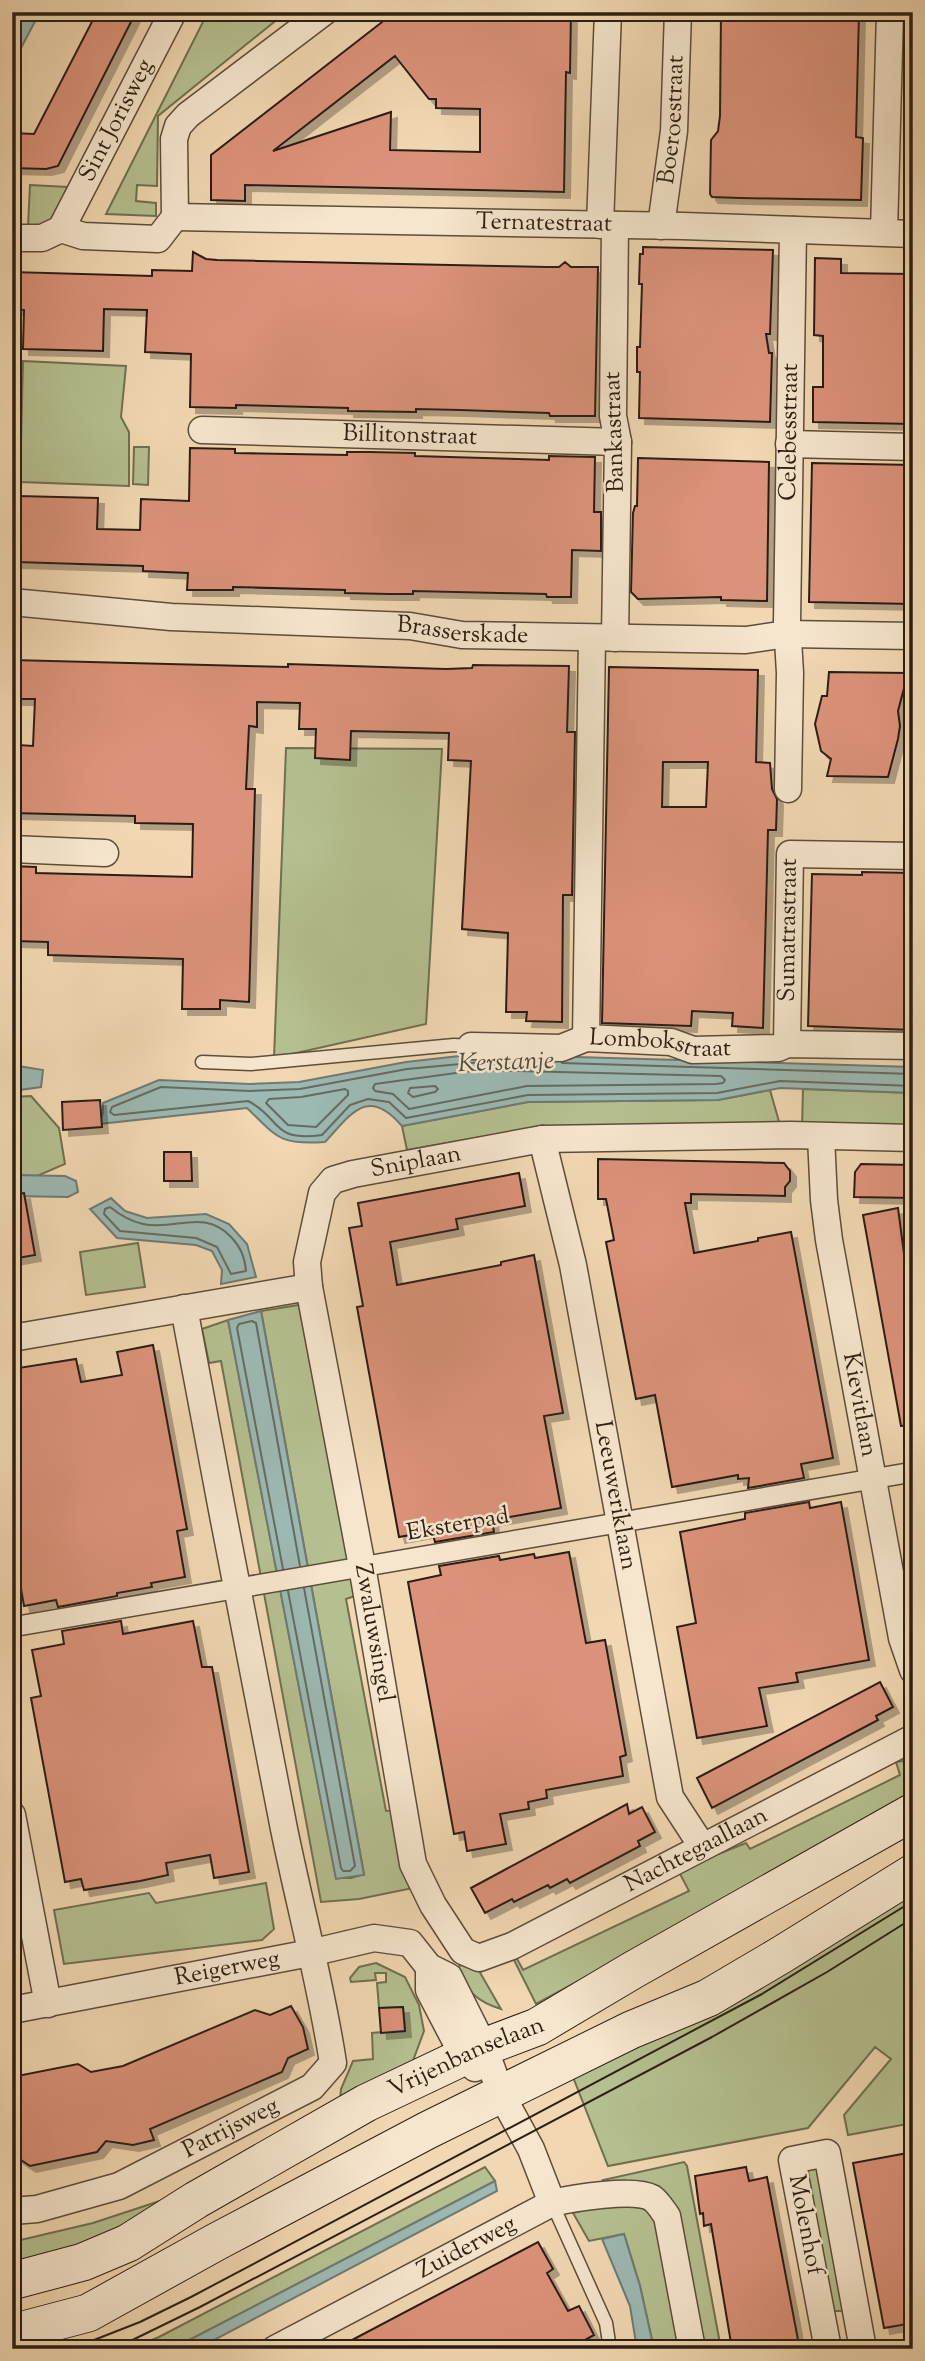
<svg xmlns="http://www.w3.org/2000/svg" width="925" height="2361" font-family="'Sorts Mill Goudy',serif">
	<style>
		.green { fill: #b5c090; stroke: #707051; stroke-width: 2 }
		.water { fill: #9cb9b3; stroke: #6f7b73; stroke-width: 2 }
		.lines { fill: none; stroke-linecap: round; stroke-linejoin: round }
		.shore { stroke: #646c62; stroke-width: 2 }
		.building { fill: #db927a; stroke: #2c1f12; stroke-width: 2; fill-rule: evenodd; filter: url(#shadow) }
		.service-casing { stroke: #5d4d3a; stroke-width: 15 }
		.pedestrian-casing { stroke: #5d4d3a; stroke-width: 22 }
		.minor-casing { stroke: #5d4d3a; stroke-width: 29 }
		.secondary-casing { stroke: #2c1f12; stroke-width: 39 }
		.service { stroke: #f6e6cd; stroke-width: 12 }
		.pedestrian { stroke: #f6e6cd; stroke-width: 19 }
		.minor { stroke: #f6e6cd; stroke-width: 26 }
		.secondary { stroke: #f6e6cd; stroke-width: 37 }
		.tram { stroke: #2c1f12; stroke-width: 2 }
		.labels { text-anchor: middle; dominant-baseline: central; stroke-width: 5; stroke-linejoin: round; paint-order: stroke }
		.street-label { font-size: 24px; fill: #2c1f12; stroke: #f6e6cd }
		.water-label { font-size: 26px; font-style: italic; fill: #4e4d42; stroke: #f6e6cd }
	</style>
	<defs>
		<filter id="shadow"><feDropShadow dx="6" dy="6" stdDeviation="0" flood-color="#0004"/></filter>
	</defs>
	<rect width="100%" height="100%" fill="#f1d8b2"/>
	<filter id="stains"><feTurbulence type="fractalNoise" baseFrequency=".00286" numOctaves="4"/><feColorMatrix values="0 0 0 0 .2 0 0 0 0 .09 0 0 0 0 .02 0 0 0 .5 -.17"/></filter>
	<radialGradient id="worn" r=".72"><stop offset=".6" stop-color="#630" stop-opacity="0"/><stop offset="1" stop-color="#630" stop-opacity=".3"/></radialGradient>
	<path class="green" d="M208 12H258L274 22 158 116 157 186 137 185 136 201 156 203V216L106 214Z
		M30 185 68 187 75 191C61 214 57 224 28 227Z
		M23 361 126 366 121 417 129 432V486L20 482Z
		M134 447H149L148 485 133 484Z
		M286 748 442 749 426 1024 274 1058Z
		M803 1089 913 1093V1129L802 1128Z
		M770 1090 780 1125 545 1126 407 1150 402 1126 528 1102 718 1100Z
		M31 1096 59 1128 65 1164 37 1176 12 1175V1097Z
		M138 1243 145 1287 86 1295 80 1252Z
		M299 1305 355 1596 346 1599 386 1811 395 1810 413 1888 359 1899 321 1902 221 1361 209 1363 202 1329 228 1320 336 1878H351L364 1874 261 1311Z
		M903 1761 913 1763V1800L536 2004 512 1956 515 1955 523 1970 689 1891 678 1870 746 1843 750 1849 900 1775 896 1762Z
		M266 1883 274 1929 262 1940 64 1964 54 1910 149 1893 156 1903Z
		M913 1887V2123L848 2135 844 2115 891 2059 875 2047 808 2128 608 2166 571 2072Z
		M376 1963 405 1977 419 2005 424 2031 411 2066 340 2101 341 2089 353 2061 373 2059 372 2033 405 2030 403 2007 379 2008 377 1983 386 1982V1973H375L376 1980 351 1982 350 1978 359 1967Z
		M465 1963 478 1969 501 2009C475 2001 469 1991 454 1969Z
		M684 2162 687 2166 721 2349H702L676 2209 606 2183 603 2180Z
		M485 2167 495 2181 172 2349H130L159 2337Z
		M809 2168H820L843 2311H831L805 2171Z
		M184 2193 76 2250 12 2263V2242L93 2223Z
		M640 2206 652 2215 659 2226 681 2349H654L640 2286 624 2234 589 2241 573 2213 592 2208Z"/>
	<path class="water" d="M21 12H40L12 65V29Z
		M477 1054 913 1067V1093L780 1088 718 1100 528 1102 402 1126C368 1086 352 1113 325 1142 279 1145 278 1138 247 1108L99 1124 103 1113V1103L159 1080 250 1084 299 1082 406 1062Z
		M12 1065 43 1070 41 1087 12 1091Z
		M12 1175 65 1176 76 1181 78 1192 68 1197 12 1196Z
		M111 1198 125 1211 147 1218 206 1214 229 1224 247 1244 256 1277 221 1284 222 1270 212 1251 196 1245 117 1238 90 1209Z
		M261 1311 364 1875 336 1879 228 1320Z
		M495 2181 497 2191 197 2349H172Z
		M624 2234 640 2286 654 2349H637L630 2306 602 2239Z"/>
	<g class="lines">
		<path class="shore" d="M493 1061 407 1069 300 1089 250 1091 161 1087 112 1107 110 1112 114 1115 248 1101C282 1118 270 1142 322 1135L350 1105 368 1099 389 1102 406 1118 528 1095 717 1093 780 1081 913 1086
			M562 1063 913 1074
			M478 1070 721 1076 725 1080 723 1083 716 1084 527 1086 409 1109 393 1094 375 1091 373 1088 375 1084Z
			M435 1086 438 1089 435 1092 413 1097 408 1093 410 1088Z
			M345 1089 348 1091V1095L316 1127 288 1125 266 1103 269 1099 301 1097Z
			M110 1207C121 1216 130 1221 143 1224 175 1231 204 1208 231 1237 241 1247 245 1257 246 1271L231 1274 217 1247 196 1238 120 1231 104 1214 105 1209Z
			M283 1569 237 1328 239 1324 252 1321 256 1323 300 1566
			M288 1591 341 1868 343 1871H350L355 1866 304 1588"/>
	</g>
	<path class="building" d="M97 12H136L58 166 46 169 12 168V133L34 134Z
		M395 12H497L501 18H532V12H571L570 73 566 72 564 192 245 185V201L211 200V155ZM395 56 429 99H436V108L480 109V152L390 150 391 112 273 151Z
		M721 12H859L856 137 863 138 861 200 740 198 712 197 710 194 711 140 718 131 720 116Z
		M643 247 773 250 770 334H766L769 353H772L770 422 639 418 640 372H637V347H640L642 284H639L640 254H643Z
		M193 252 206 259 217 260 547 267H559L565 262 571 267H598L595 416H550L549 413 460 410 416 409V412L348 411V408L236 405V408L190 407 191 354 145 352 147 310 104 309 103 351 23 349 24 310 12 308V272L152 276V270L192 271Z
		M815 258 841 259V273L913 274V424L813 422V387H823V336L814 335Z
		M190 448 235 449V453L347 455V452H370L415 453V456L549 460V456L595 457 594 512H601V551L572 550 571 597H547L546 594 413 591V594H389L345 593V590L233 587V590H187L188 573 143 571V566L17 562 19 496 98 498 97 529 140 530 141 499 189 501Z
		M638 458 769 462 767 601 721 600V597L638 599 631 592 633 513 635 506H637Z
		M812 463 913 465 908 559H913V604L809 602Z
		M12 660 288 667V664L446 669 472 668 473 665 569 666 567 732H575L572 895H563L562 1022 526 1021 527 1012H506L508 933 462 929 471 761 448 760 449 733 351 731 350 760 315 758 316 729H299L300 703 257 702V727L249 726 246 789H255L249 1002 220 1000V1009H182L183 959 48 955V942L14 941 16 892H12V866L36 867V873L192 877 193 824 135 823V816L12 813V776H19V745L33 746 35 699H12Z
		M609 667 758 670 756 762 770 763 772 789 777 799 776 830H768L763 1028 732 1026 733 1013 692 1011 691 1026 602 1023ZM663 762H708L706 807H662Z
		M829 672 908 673 898 711 900 726 898 739 888 777 827 776 831 759 821 751 815 724 822 696H827Z
		M862 872 913 873V907H907V955H913V1030L808 1026 812 874 862 875Z
		M100 1100 102 1127 63 1130 62 1102Z
		M164 1152H191L192 1181H164Z
		M598 1159 784 1163 790 1171V1181L785 1187V1196L691 1194V1203H685L694 1253 758 1241V1238L791 1232 833 1458 801 1464 804 1478 748 1488 749 1478 738 1479V1475L672 1487 655 1395 636 1399 606 1242 614 1240 606 1199H598Z
		M861 1164 913 1165V1198L854 1197 855 1172Z
		M519 1173 525 1206 456 1219 458 1229 390 1242 397 1285 501 1265V1262L534 1255 563 1413 544 1416 561 1508 492 1520 494 1532 435 1542 432 1531 399 1537 357 1307 363 1306 349 1228 362 1226 358 1203Z
		M24 1193 35 1255 12 1259V1194Z
		M898 1208 904 1254 913 1253V1277L908 1278 913 1302V1425L901 1426 863 1215Z
		M153 1345 187 1529 177 1531 185 1577 151 1583 152 1587 117 1593V1596L58 1607 56 1600 24 1606 16 1560 12 1561V1369L76 1359 81 1382 122 1375 117 1352Z
		M809 1502 810 1508 841 1502 869 1660 796 1673 798 1682 759 1688 767 1726 697 1738 677 1627 696 1623 680 1532 745 1519V1513Z
		M569 1552 586 1643 605 1640 626 1755 620 1757 623 1776 546 1790 547 1798 528 1802 529 1809 500 1814 506 1844 467 1851 464 1832 454 1834 408 1582 441 1575 439 1566 499 1556 500 1560 534 1554 535 1558Z
		M121 1621 123 1634 193 1621 202 1667H212L249 1872 214 1878 210 1855 166 1863 168 1875 140 1881 84 1890 81 1879 65 1882 31 1698 41 1696 32 1650 64 1644 62 1631Z
		M880 1682 893 1707 876 1716 878 1720 712 1808 697 1778Z
		M627 1804 629 1814 642 1807 655 1832 638 1841 640 1846 570 1883 567 1879 550 1888 548 1885 514 1902 512 1899 485 1913 471 1888Z
		M291 2006 303 2027 308 2049 288 2058 282 2072 150 2129 154 2140 133 2145 106 2141 97 2152 30 2166 12 2154V2077L78 2064 91 2072 123 2066 255 2010 270 2015Z
		M403 2007 405 2031 381 2033 379 2008Z
		M913 2152V2323L884 2328 853 2163Z
		M746 2167 749 2181 767 2177 799 2345 777 2349H732L711 2224 704 2226 703 2213 700 2214 695 2176Z
		M538 2242 553 2269 547 2273 568 2311 579 2306 594 2335 583 2341 588 2349H335Z"/>
	<g class="lines">
		<defs>
			<path id="service" d="M202 1062 251 1064 454 1045 471 1046
				M552 2203 606 2323 610 2349"/>
			<path id="pedestrian" d="M12 1627 913 1472"/>
			<g id="minor">
				<path id="s1" d="M175 217 683 226 913 234"/>
				<path d="M175 217 174 139 178 126 188 115 324 12"/>
				<path d="M600 225 608 12"/>
				<path id="s2" d="M661 226 674 131 678 12"/>
				<path id="s3" d="M61 229 173 12"/>
				<path d="M884 232 890 12"/>
				<path d="M12 238H42L61 229 83 236 158 239 175 217"/>
				<path id="s4" d="M202 430 618 442"/>
				<path d="M789 444 913 447"/>
				<path id="s5" d="M12 602 171 617 410 626 462 635 746 640 787 634 913 636"/>
				<path d="M615 638 618 442 613 416 615 225"/>
				<path id="s6" d="M788 789 790 673 787 623 793 230"/>
				<path d="M12 849 105 853"/>
				<path d="M586 1038 592 638"/>
				<path id="s7" d="M787 1044 790 854 913 856"/>
				<path id="s8" d="M471 1046 561 1048 586 1038 671 1042 693 1050 778 1048 787 1044 913 1046"/>
				<path id="s9" d="M821 1137 824 1200 829 1240 902 1638 913 1670"/>
				<path id="s10" d="M542 1139 573 1265 670 1797 702 1846"/>
				<path id="s11" d="M309 1287 362 1566 413 1864 433 1905 463 1951 479 1958 512 1946 913 1738"/>
				<path id="s12" d="M12 1338 309 1287 307 1262 322 1193 333 1180 353 1174 542 1139 791 1135 913 1138"/>
				<path d="M12 1815 48 2004"/>
				<path d="M429 1967V1990L464 2057 475 2068"/>
				<path id="s13" d="M12 2010 310 1953 374 1938 410 1943 429 1967 449 1977 484 2047 501 2094 531 2149 552 2203"/>
				<path id="s14" d="M12 2211 37 2209 119 2186 312 2087 333 2063C321 1984 300 1907 284 1829 250 1655 216 1482 184 1308"/>
				<path id="s15" d="M275 2349 552 2203C573 2198 634 2188 652 2198 658 2202 663 2211 667 2216L692 2349"/>
				<path d="M828 2349 792 2160 827 2153 863 2349"/>
			</g>
			<g id="secondary">
				<path id="s16" d="M12 2281 83 2262 128 2243 196 2200 366 2103 484 2047 537 2027 633 1970 913 1812"/>
				<path d="M12 2333 88 2313 216 2242 428 2130 631 2030 708 1998 781 1955 913 1873"/>
			</g>
		</defs>
		<use href="#service" class="service-casing"/>
		<use href="#pedestrian" class="pedestrian-casing"/>
		<use href="#minor" class="minor-casing"/>
		<use href="#secondary" class="secondary-casing"/>
		<use href="#service" class="service"/>
		<use href="#pedestrian" class="pedestrian"/>
		<use href="#minor" class="minor"/>
		<use href="#secondary" class="secondary"/>
		<path class="tram" d="M71 2349 140 2322 191 2297 762 1994 913 1901
			M114 2349 200 2307 712 2037 827 1972 913 1918"/>
	</g>
	<g class="labels">
		<g class="street-label">
			<text stroke="none"><textPath href="#s2" startOffset="107">Boeroestraat</textPath></text>
			<text stroke="none"><textPath href="#s3" startOffset="122">Sint Jorisweg</textPath></text>
			<text stroke="none"><textPath href="#s1" startOffset="369">Ternatestraat</textPath></text>
			<text transform="translate(615 432) rotate(-92)">Bankastraat</text>
			<text stroke="none"><textPath href="#s6" startOffset="357">Celebesstraat</textPath></text>
			<text stroke="none"><textPath href="#s4" startOffset="208">Billitonstraat</textPath></text>
			<text stroke="none"><textPath href="#s5" startOffset="452">Brasserskade</textPath></text>
			<text stroke="none"><textPath href="#s7" startOffset="114">Sumatrastraat</textPath></text>
			<text stroke="none"><textPath href="#s8" startOffset="192">Lombokstraat</textPath></text>
			<text stroke="none"><textPath href="#s12" startOffset="499">Sniplaan</textPath></text>
			<text stroke="none"><textPath href="#s9" startOffset="271">Kievitlaan</textPath></text>
			<text stroke="none"><textPath href="#s10" startOffset="364">Leeuweriklaan</textPath></text>
			<text transform="translate(458 1525) rotate(-10)">Eksterpad</text>
			<text stroke="none"><textPath href="#s11" startOffset="352">Zwaluwsingel</textPath></text>
			<text stroke="none"><textPath href="#s11" startOffset="947">Nachtegaallaan</textPath></text>
			<text stroke="none"><textPath href="#s13" startOffset="219">Reigerweg</textPath></text>
			<text stroke="none"><textPath href="#s16" startOffset="509">Vrijenbanselaan</textPath></text>
			<text stroke="none"><textPath href="#s14" startOffset="236">Patrijsweg</textPath></text>
			<text transform="translate(805 2225) rotate(79)">Molenhof</text>
			<text stroke="none"><textPath href="#s15" startOffset="217">Zuiderweg</textPath></text>
		</g>
		<g class="water-label">
			<text transform="translate(506 1063) rotate(-2)">Kerstanje</text>
		</g>
	</g>
	<rect width="925" height="2361" fill="none" stroke="#f1d8b2" stroke-width="42"/>
	<rect x="14" y="14" width="897" height="2333" fill="none" stroke="#2c1f12" stroke-width="3.5"/>
	<rect x="21" y="21" width="883" height="2319" fill="none" stroke="#2c1f12" stroke-width="2"/>
	<rect width="100%" height="100%" filter="url(#stains)"/>
	<rect width="100%" height="100%" fill="url(#worn)"/>
</svg>
